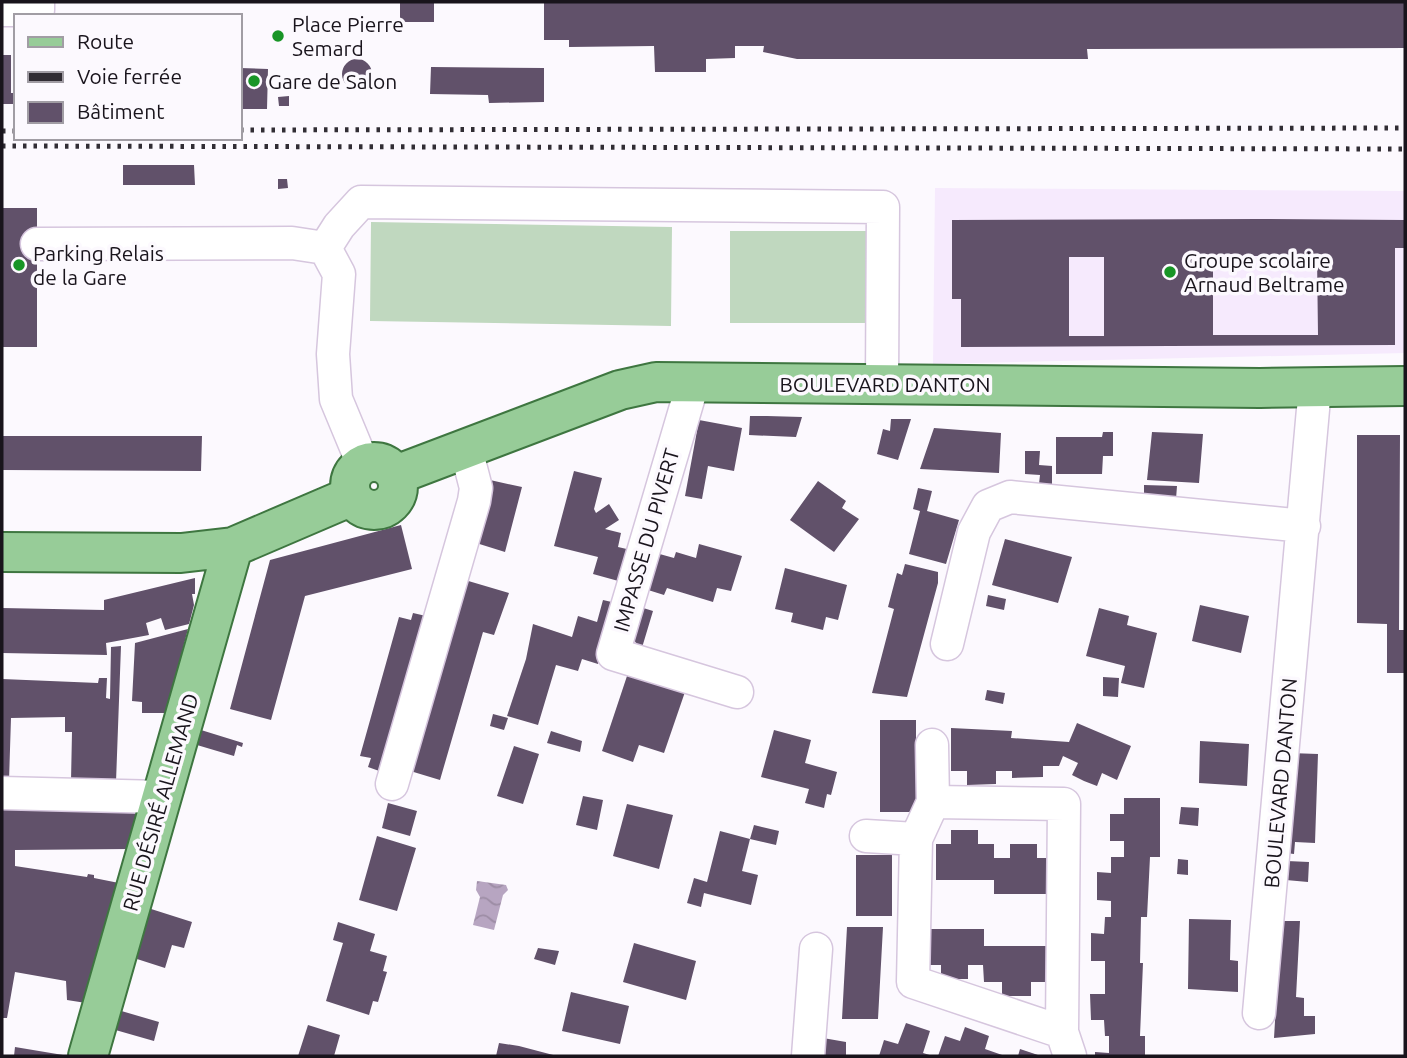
<svg xmlns="http://www.w3.org/2000/svg" width="1407" height="1058" font-family="Ubuntu,sans-serif">
	<style>
		.built { fill: #f6eafd }
		.pitch { fill: #c0d8bf }
		.water { fill: url(#water-waves) }
		.building { fill: #61516a; fill-rule: evenodd }
		.lines { fill: none; stroke-linecap: round; stroke-linejoin: round }
		.minor-casing { stroke: #d6c6de; stroke-width: 35 }
		.major-casing { stroke: #3e7640; stroke-width: 42 }
		.minor { stroke: #fff; stroke-width: 32 }
		.major { stroke: #97cc98; stroke-width: 38 }
		.rail { stroke: #312d34; stroke-width: 5; stroke-dasharray: 3.5 7; stroke-linecap: butt }
		.poi-dot { fill: #189526; stroke: #fcf9fe; stroke-width: 2.5 }
		.labels { text-anchor: middle; dominant-baseline: central; stroke-width: 7; stroke-linejoin: round; paint-order: stroke }
		.poi-label { font-size: 21px; fill: #19141c; stroke: #fcf9fe; text-anchor: start }
		.street-label { font-size: 21px; fill: #19141c; stroke: #fcf9fe }
	</style>
	<defs>
		<pattern id="water-waves" width="16" height="10" patternUnits="userSpaceOnUse" patternTransform="scale(1.75)"><rect width="16" height="10" fill="#b7a5c1"/><path d="M0 5q4-4 8 0t8 0" fill="none" stroke="#9d8da5"/></pattern>
	</defs>
	<rect width="100%" height="100%" fill="#fcf9fe"/>
	<path class="built" d="M935 188 1405 191V353L933 364Z"/>
	<path class="pitch" d="M371 222 672 227 671 326 370 321Z
		M730 231H878V323H730Z"/>
	<path class="water" d="M477 881 506 885 508 890 503 895 494 930 473 925 480 897 476 890Z"/>
	<path class="building" d="M400 2H434V22H400Z
		M544 2H1405V48L1087 49 1088 59H797L763 52 764 46H735V58L706 59V72H655L654 46 569 47V40H544Z
		M2 55H11V93H16V104H2Z
		M342 74a15 15 0 1 1 30 0a15 15 0 1 1-30 0Z
		M431 67 544 68V102L489 103 488 95 430 94Z
		M240 68 268 69 267 109H240Z
		M289 96V106H279L278 97Z
		M123 165H194L195 185H123Z
		M278 179H287L288 188 278 189Z
		M2 208H37V347H2Z
		M1262 219 1405 220V248H1395V345L961 347V299H952V220ZM1213 256H1317L1318 335H1213ZM1069 257H1104V336H1069Z
		M750 416H767L802 417 796 437 749 435Z
		M891 419H911L898 460 877 454 883 429 890 431Z
		M699 420 742 428 734 471 708 466 702 499 685 496Z
		M934 428 1001 433 999 473 920 469Z
		M1103 432H1113V456H1103L1102 474H1056V437H1102Z
		M1152 432 1203 434 1199 483 1147 480Z
		M1357 435H1400L1399 630H1405V673H1387V624L1357 623Z
		M2 436H202L201 471 2 470Z
		M1025 451H1040L1039 465 1052 466V486L1039 484 1040 475 1025 474Z
		M574 471 602 478 594 509 596 513 609 504 619 520 605 529 621 533 618 547 631 550 622 582 593 574 598 557 554 546Z
		M490 480 522 487 505 552 473 542Z
		M818 481 846 501 842 508 859 519 834 552 790 520Z
		M1144 485 1177 486 1176 499 1144 495Z
		M918 488 932 491 927 511 959 520 946 564 909 554 920 511 913 509Z
		M401 525 412 569 305 596 271 720 230 709 270 560Z
		M1005 539 1072 557 1058 603 992 585Z
		M699 544 742 556 731 591 717 588 713 602 667 588 664 595 645 589 656 553 674 558 676 552 696 558Z
		M905 564 938 572V583L907 697 872 693 894 609 888 607 897 573 902 575Z
		M785 568 847 585 838 620 826 617 823 630 791 622 793 613 775 609Z
		M195 578V594H192L194 605 189 624 165 630 161 618 146 623 149 635 106 643 107 655 2 653V608L104 610V600Z
		M465 580 509 593 494 635 483 632 440 780 407 770Z
		M988 595 1006 599 1004 610 986 606Z
		M603 600 616 603 598 664 582 659 578 671 556 665 538 725 507 716 526 659 533 624 572 637 578 616 597 622Z
		M1200 605 1249 616 1241 653 1192 641Z
		M640 607 653 611 641 651 631 635Z
		M1099 608 1129 616 1127 625 1157 633 1144 688 1121 683 1125 666 1086 656Z
		M413 613 426 616 382 772 368 767 371 758 360 756 399 617 411 620Z
		M188 629 166 713H142V702L132 701 135 643Z
		M121 646 116 782 71 781 72 732H65V717L11 718 9 781H2V679L98 683 99 678H107L106 698 110 699 111 647Z
		M629 670 686 689 664 753 639 745 633 762 602 751Z
		M1103 677 1119 678 1118 697 1103 696Z
		M987 690 1005 693 1003 704 985 700Z
		M493 714 508 718 504 730 490 726Z
		M880 720H916V812H880Z
		M1077 723 1131 746 1117 780 1102 773 1097 786 1084 781 1072 775 1078 763 1063 756 1059 766H1043V777L1012 778V771H996V784L967 785V771H951V728L1012 731 1011 738 1069 742Z
		M201 730 243 743 242 747 237 745 234 756 197 745Z
		M774 730 811 740 805 763 837 772 831 795 827 794 824 808 805 803 809 789 761 777Z
		M551 731 582 741 580 752 547 743Z
		M1200 741 1249 744 1247 786 1199 783Z
		M514 746 539 754 523 804 497 796Z
		M1290 753 1318 754 1315 843 1295 842 1294 854 1286 853Z
		M583 796 603 800 597 830 576 825Z
		M1124 798H1160V857H1150L1147 917H1141L1140 963H1143L1140 1036H1145V1056H1095V1052L1109 1053V1036H1105L1104 1020H1091L1090 994H1105V961H1091V933L1104 934 1105 917H1111V901L1097 900V872L1111 873V857H1124V841H1110V814H1124Z
		M388 803 417 811 410 836 382 828Z
		M627 804 673 815 659 869 613 856Z
		M1181 807 1199 808 1198 826 1179 824Z
		M2 808 139 809 128 849 15 850V866L87 877 88 874 94 875V878L119 883 86 1003 67 1000 66 981 15 972 7 1018H2Z
		M754 825 779 831 776 845 750 839Z
		M951 830H978V844H994V858H1010V844H1037V858H1052V894H994V880H936V844H951Z
		M720 831 750 839 742 871 758 875 751 905 704 893 701 907 687 903 694 878 707 882Z
		M377 836 416 848 397 911 359 900Z
		M856 855H892V916H856Z
		M1178 859 1188 860V875L1177 874Z
		M1287 861 1309 862 1308 882 1286 880Z
		M148 908 192 922 184 948 172 945 165 968 137 959Z
		M1189 919 1231 920 1230 960 1238 961V992L1188 989Z
		M1281 921H1300L1296 997 1304 998V1016H1315V1034L1274 1038Z
		M338 922 375 934 370 951 387 956 383 971 387 972 378 1002 373 1001 369 1015 326 1001 343 943 333 940Z
		M847 927H883L878 1019H842Z
		M925 929H984V946H1047V982H1031V996H1002V982H984L983 965H968V979H941V965H925Z
		M634 943 696 961 686 1000 623 982Z
		M538 948 559 951 555 965 534 959Z
		M571 992 629 1006 620 1044 562 1031Z
		M118 1010 159 1022 154 1041 112 1029Z
		M906 1023 930 1031 923 1053 933 1056H879L884 1040 898 1044Z
		M308 1025 340 1035 334 1056H298Z
		M965 1027 989 1036 985 1049 1005 1056H938L945 1036 960 1041Z
		M823 1038 846 1042V1056H822Z
		M499 1043 519 1046 557 1056H496Z
		M15 1047 63 1055V1056H14Z
		M1020 1049 1041 1056H1018Z"/>
	<g class="lines">
		<defs>
			<path id="minor" d="M2 10H38V2
				M37 244 292 243 325 248 339 274 333 354 336 399 363 464
				M325 248 339 226 361 202 883 207 882 383
				M693 383 613 654 737 692
				M947 644 974 532 988 506 1010 497 1304 526
				M932 745 933 802
				M392 784 474 501 476 488 466 449
				M2 793 161 797
				M866 836 916 839
				M1259 1013 1315 387
				M1062 1032 913 982 916 839 933 802 1064 804 1062 1032 1070 1056
				M808 1056 816 949"/>
			<path id="major" d="M350 486a24 24 0 1 1 48 0a24 24 0 1 1-48 0Z
				M396 475 620 390 656 382 1260 388 1405 386
				M2 552 181 553 233 547 352 496
				M88 1056 233 547"/>
		</defs>
		<use href="#minor" class="minor-casing"/>
		<use href="#major" class="major-casing"/>
		<use href="#minor" class="minor"/>
		<use href="#major" class="major"/>
		<path class="rail" d="M240 130 1405 128
			M2 131H16
			M2 146 1405 149"/>
	</g>
	<g class="poi-dot">
		<circle cx="278" cy="36" r="7"/>
		<circle cx="254" cy="81" r="7"/>
		<circle cx="19" cy="265" r="7"/>
		<circle cx="1170" cy="272" r="7"/>
	</g>
	<g class="labels">
		<g class="poi-label">
			<text x="292" y="24">Place Pierre<tspan x="292" dy="24">Semard</tspan></text>
			<text x="268" y="81">Gare de Salon</text>
			<text x="33" y="253">Parking Relais<tspan x="33" dy="24">de la Gare</tspan></text>
			<text x="1184" y="260">Groupe scolaire<tspan x="1184" dy="24">Arnaud Beltrame</tspan></text>
		</g>
		<g class="street-label">
			<text x="885" y="384">BOULEVARD DANTON</text>
			<text transform="translate(646 540) rotate(-74)">IMPASSE DU PIVERT</text>
			<text transform="translate(1280 783) rotate(-85)">BOULEVARD DANTON</text>
			<text transform="translate(160 802) rotate(-74)">RUE DÉSIRÉ ALLEMAND</text>
		</g>
	</g>
	<rect width="1407" height="1058" fill="none" stroke="#19141c" stroke-width="7"/>
	<rect x="14" y="14" width="228" height="126" fill="#fcf9fe" stroke="#a19da4" stroke-width="2"/>
	<rect x="28" y="37" width="35" height="10" fill="#97cc98" stroke="#a19da4" stroke-width="2"/>
	<text x="77" y="49" font-size="21" fill="#19141c">Route</text>
	<rect x="28" y="72" width="35" height="10" fill="#312d34" stroke="#a19da4" stroke-width="2"/>
	<text x="77" y="84" font-size="21" fill="#19141c">Voie ferrée</text>
	<rect x="28" y="102" width="35" height="21" fill="#61516a" stroke="#a19da4" stroke-width="2"/>
	<text x="77" y="119" font-size="21" fill="#19141c">Bâtiment</text>
</svg>
